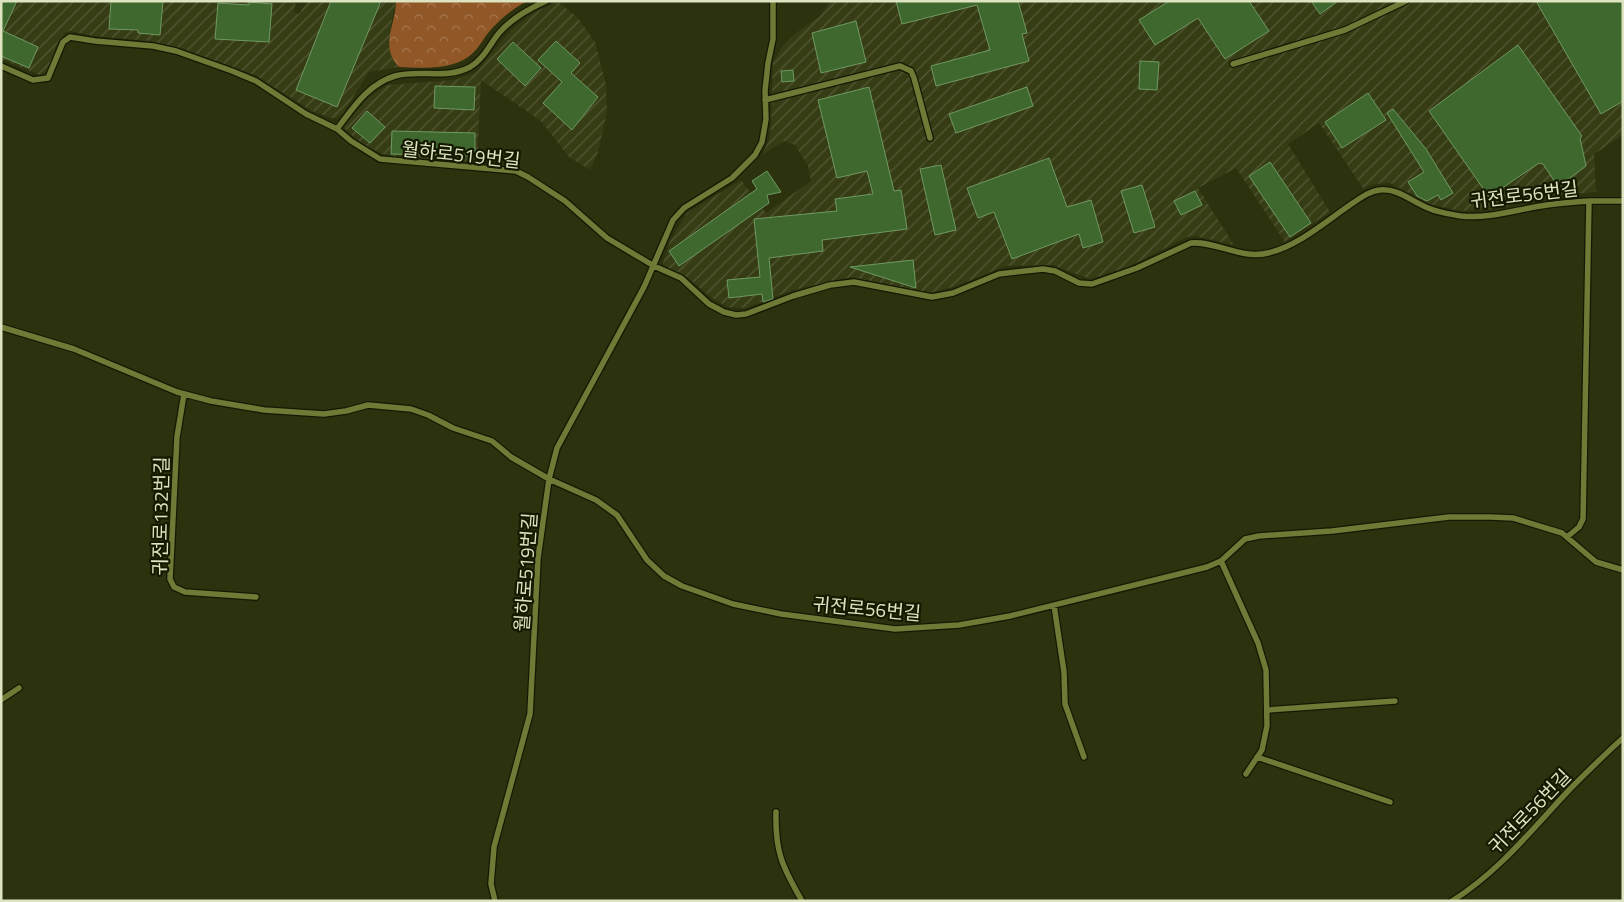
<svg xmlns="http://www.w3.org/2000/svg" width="1624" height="902" font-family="'Titillium Web','Noto Sans KR',sans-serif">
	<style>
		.industrial { fill: url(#industrial-furrows) }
		.forest { fill: url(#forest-crowns) }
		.building { fill: #3f682e; stroke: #709961 }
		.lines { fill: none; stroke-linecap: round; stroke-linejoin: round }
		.lane-casing { stroke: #151904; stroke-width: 8 }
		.lane { stroke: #6e7a35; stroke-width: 5.5 }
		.labels { text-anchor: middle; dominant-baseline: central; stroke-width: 4.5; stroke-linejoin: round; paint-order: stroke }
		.street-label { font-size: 19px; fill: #dce4c1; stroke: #151900 }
	</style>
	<defs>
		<pattern id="industrial-furrows" width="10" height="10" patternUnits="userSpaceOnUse" patternTransform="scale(1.25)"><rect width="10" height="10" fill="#363d15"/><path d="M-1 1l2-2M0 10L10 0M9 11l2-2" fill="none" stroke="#525935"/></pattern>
		<pattern id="forest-crowns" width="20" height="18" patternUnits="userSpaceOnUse" patternTransform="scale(1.25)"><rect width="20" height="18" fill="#915727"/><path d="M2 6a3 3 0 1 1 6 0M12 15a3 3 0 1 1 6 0" fill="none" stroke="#a5774e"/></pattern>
	</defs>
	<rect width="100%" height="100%" fill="#2c320e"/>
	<path class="industrial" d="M1 1H296L294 12 299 14 307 1H396L391 25 395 62 399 67 369 72 343 113 337 118H331L312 111 255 75 180 48 150 41 95 36 70 31 65 32 57 44 48 71 40 75 1 59Z
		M830 1H1623V135L1594 154 1596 192 1560 195 1494 209 1459 211 1430 204 1390 183 1374 184 1363 188 1319 123 1288 144 1330 212 1285 242 1236 168 1198 188 1234 245 1196 236 1187 237 1130 266 1090 279 1053 265 1005 266 956 286 930 293 851 277 793 290 746 308 728 307 712 298 687 277 664 266 663 263 670 241 687 213 741 180 766 213 811 181 808 166 795 145 784 141 762 155 769 140 771 126 773 63 781 48 792 36 820 16Z
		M554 3H559L577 17 595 42 606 85 607 112 598 152 590 170 569 157 541 121 481 80 477 162 391 157 364 146 345 129 344 126 368 98 387 85 455 80 476 72 510 31 532 14Z"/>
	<path class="forest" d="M396 1H528C513 8 499 20 488 33 482 41 477 51 468 57 450 70 421 68 399 67 379 46 396 25 396 1Z"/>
	<path class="building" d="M1 1H17L3 31 38 47 29 68 1 56Z
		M111 1H163L160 35 138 33V30L109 29Z
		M331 1H381L337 107 296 90Z
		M896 1H1018L1027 33 1022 34 1029 61 936 86 931 66 990 50 977 5 902 24Z
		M1169 1H1249L1269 31 1225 59 1198 18 1155 45 1139 20Z
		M1311 1H1338L1320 14Z
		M1536 1H1623V101L1601 114Z
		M249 2 272 4 269 42 215 39 218 3 249 5Z
		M856 21 866 62 821 73 812 33Z
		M556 41 580 63 571 73 598 97 572 130 543 103 562 82 538 60Z
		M513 42 541 68 525 86 497 59Z
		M1518 45 1582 136 1580 138 1586 166 1567 180 1555 182 1543 164 1539 163 1489 197 1429 111Z
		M1140 61 1159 62 1157 90 1139 89Z
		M793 70 794 81 782 82 781 71Z
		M435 86 475 87 474 110 434 108Z
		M869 87 894 191 901 190 907 229 822 240 823 251 769 258 773 299 763 302 762 294 729 298 727 280 760 277 754 219 837 211 835 199 873 194 867 171 837 178 818 100Z
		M1027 87 1033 106 956 133 949 114Z
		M1368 93 1386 120 1342 148 1325 122Z
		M1393 109 1426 149 1453 193 1441 200 1438 195 1427 201 1417 196 1408 182 1424 172 1387 113Z
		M367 111 385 127 370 143 352 128Z
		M392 131 475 133V156L391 154Z
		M1049 158 1067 207 1091 200 1103 242 1083 248 1079 234 1012 259 994 212 978 218 967 188Z
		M1270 162 1311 223 1290 237 1249 176Z
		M941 165 956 230 935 235 920 169Z
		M767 171 781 192 767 195 769 203 679 266 669 251 757 189 752 181Z
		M1142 185 1155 227 1134 233 1121 191Z
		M1195 191 1202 205 1181 215 1174 201Z
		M913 260 916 288 850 267Z"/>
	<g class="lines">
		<defs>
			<path id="lane" d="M1233 64 1345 30 1406 1
				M1 66 33 80 48 78 63 42 70 37 95 41 153 46 176 51 232 71 256 81 306 114 337 129 351 141 380 159 516 171 528 177 565 201 607 238 654 266 681 278 709 304 724 312 736 315 746 314 793 296 830 285 854 282 932 297 953 293 999 274 1043 269 1055 271 1079 283 1092 284 1137 268 1191 243C1217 241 1241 260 1268 253 1298 246 1325 222 1350 205 1359 199 1369 191 1380 190 1398 188 1412 202 1428 208 1439 213 1450 214 1461 216 1491 219 1518 209 1547 205 1561 203 1575 202 1589 201L1583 519 1579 527 1567 537
				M765 100 900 66 911 71 914 78 930 138
				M337 129C353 108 368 84 395 76 419 69 446 80 470 67 483 60 490 44 499 33 512 18 529 9 546 1
				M1589 201H1623
				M1 327 74 349 177 392 211 401 264 410 324 414 346 411 368 405 411 409 428 415 453 428 492 441 511 457 549 479 596 500 617 515 647 560 664 576 682 586 733 604 781 614 895 629 959 625 1010 616 1207 567 1221 561 1245 539 1259 536 1332 531 1449 517H1490L1513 518 1562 533 1596 562 1623 570
				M184 394 177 437 170 579 174 587 185 592 256 597
				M1221 561 1258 643 1266 670 1267 726 1262 750 1246 774
				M1054 605 1064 672 1065 704 1084 757
				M1 700 19 688
				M1268 710 1395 701
				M1257 757 1390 802
				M776 812C775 852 782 866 802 901
				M495 901 491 884 494 847 530 714 538 558 549 479 557 448 644 287 673 220 684 208 732 178 755 155 762 142 766 119 765 91 768 63 773 39V1
				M1452 901C1500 871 1533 828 1571 788 1588 771 1605 754 1623 738"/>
		</defs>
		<use href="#lane" class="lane-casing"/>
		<use href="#lane" class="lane"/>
	</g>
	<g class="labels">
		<g class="street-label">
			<text transform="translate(461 154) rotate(6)">월하로519번길</text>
			<text transform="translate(1524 194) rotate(-7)">귀전로56번길</text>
			<text transform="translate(160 516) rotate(-89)">귀전로132번길</text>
			<text transform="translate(525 572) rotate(-86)">월하로519번길</text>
			<text transform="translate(867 608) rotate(5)">귀전로56번길</text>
			<text transform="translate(1529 811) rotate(-46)">귀전로56번길</text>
		</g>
	</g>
	<rect width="1624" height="902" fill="none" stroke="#dce4c1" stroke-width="5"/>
</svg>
